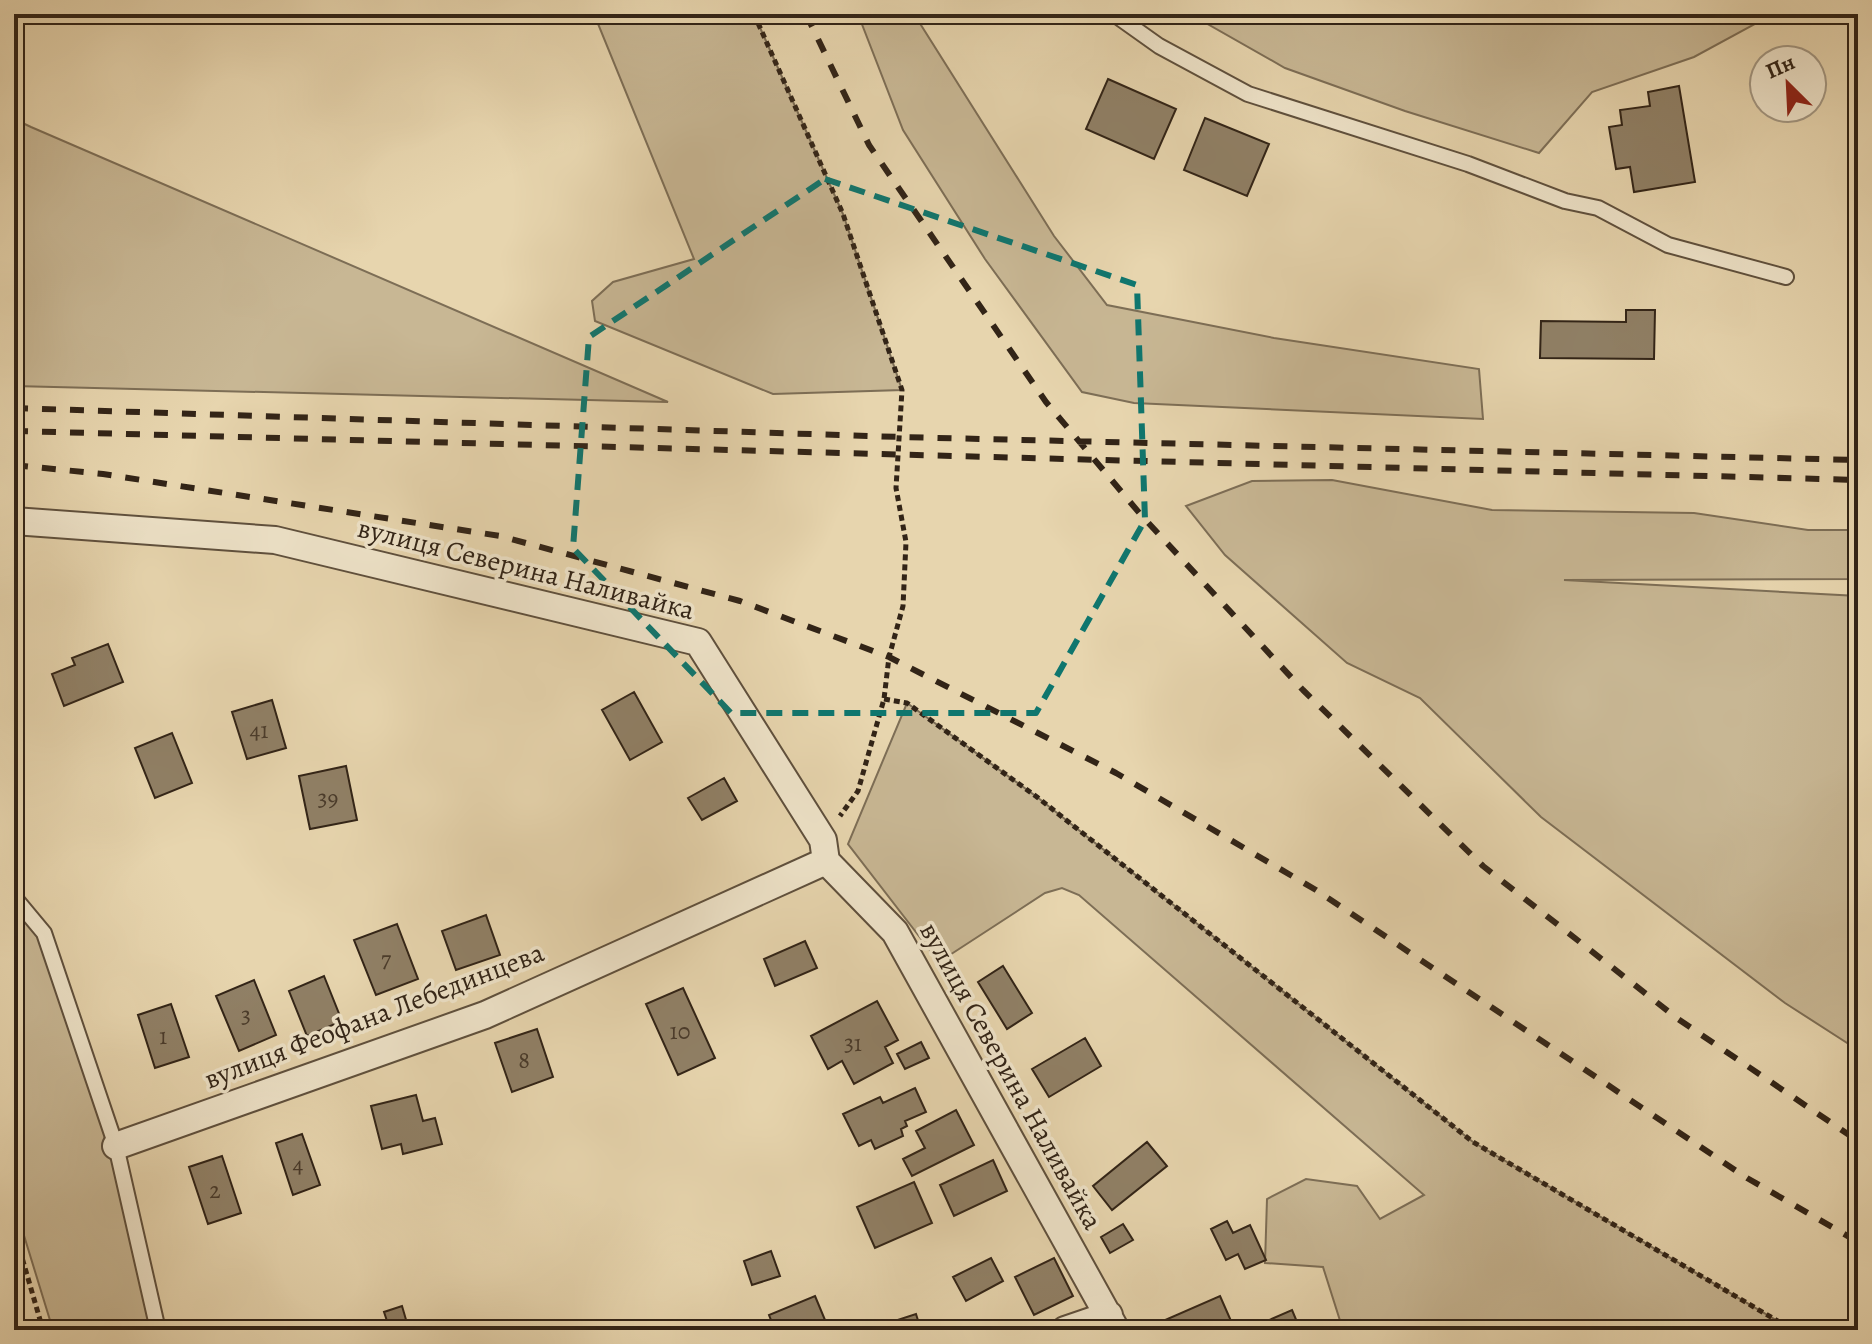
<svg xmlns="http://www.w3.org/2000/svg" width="1872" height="1344" font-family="Alegreya,serif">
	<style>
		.green { fill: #c8b794; stroke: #7d6e56; stroke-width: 2 }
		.building { fill: #908066; stroke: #322417; stroke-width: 2 }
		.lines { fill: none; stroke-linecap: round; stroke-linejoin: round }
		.service-casing { stroke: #5f503d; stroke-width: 18 }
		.minor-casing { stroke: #5f503d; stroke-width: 30 }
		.path { stroke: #322417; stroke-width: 5; stroke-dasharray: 6 4; stroke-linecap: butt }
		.service { stroke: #efe4ca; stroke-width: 14 }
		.minor { stroke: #efe4ca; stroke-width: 26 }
		.rail { stroke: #322417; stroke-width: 6; stroke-dasharray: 14 14; stroke-linecap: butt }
		.marked { fill: none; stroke: #0f766e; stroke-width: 6; stroke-dasharray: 16 10; stroke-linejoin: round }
		.labels { text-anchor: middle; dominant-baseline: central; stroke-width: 7; stroke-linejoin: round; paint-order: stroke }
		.number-label { font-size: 24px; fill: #4a3b2b }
		.street-label { font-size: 28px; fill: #322417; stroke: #efe4ca }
	</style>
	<rect width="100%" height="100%" fill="#e7d5ae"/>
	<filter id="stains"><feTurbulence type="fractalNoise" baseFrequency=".0025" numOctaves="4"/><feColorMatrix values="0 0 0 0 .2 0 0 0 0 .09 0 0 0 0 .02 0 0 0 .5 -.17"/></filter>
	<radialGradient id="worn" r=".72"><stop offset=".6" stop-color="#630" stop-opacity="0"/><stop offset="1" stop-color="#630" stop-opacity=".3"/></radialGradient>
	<path class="green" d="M594 14H754L843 214 902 390 773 394 595 321 592 301 613 282 694 259Z
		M858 14H914L1054 236 1107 305 1274 338 1479 369 1483 419 1134 403 1082 392 985 259 903 130Z
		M1190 14H1755V24L1694 57 1592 92 1539 153 1405 111 1285 68Z
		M14 119 31 127 668 402 14 386Z
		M1332 480 1492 510 1694 513 1808 530H1858V579L1564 580 1858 596V1050L1785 1003 1541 817 1420 698 1347 663 1225 555 1186 506 1252 481Z
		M907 703 1037 797 1473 1142 1793 1330H1343L1323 1267 1265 1263 1267 1199 1306 1179 1357 1186 1380 1219 1424 1195 1079 895 1062 888 1045 893 939 962 848 844Z
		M14 897 44 933 116 1146 158 1330H53L14 1203Z"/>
	<path class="building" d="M1108 79 1176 109 1154 159 1086 129Z
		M1679 86 1695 182 1634 192 1630 167 1616 169 1609 127 1622 125 1620 110 1650 106 1648 92Z
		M1205 118 1269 144 1247 196 1184 170Z
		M1626 310H1655L1654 359 1540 358 1541 321 1626 322Z
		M108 644 123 682 64 706 52 674 75 665 72 658Z
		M634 692 662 742 630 760 602 710Z
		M272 700 286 748 247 759 232 712Z
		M172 733 192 783 155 798 135 748Z
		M346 766 357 820 310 829 299 776Z
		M724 778 737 801 702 820 688 798Z
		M486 915 500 955 456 970 442 931Z
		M397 924 418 979 376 995 354 940Z
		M805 941 817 968 775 986 764 959Z
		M1003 966 1032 1013 1007 1029 978 982Z
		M324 976 342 1021 307 1036 289 991Z
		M254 980 276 1035 239 1051 216 996Z
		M683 988 715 1058 678 1075 646 1004Z
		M877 1001 898 1040 885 1047 893 1063 854 1084 842 1061 828 1069 811 1036Z
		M171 1004 189 1057 155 1068 138 1015Z
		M537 1029 553 1077 512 1092 495 1043Z
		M1085 1038 1101 1066 1049 1097 1032 1069Z
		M921 1042 929 1058 905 1069 897 1054Z
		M915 1088 926 1112 905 1121 907 1126 901 1129 903 1136 875 1149 871 1140 859 1146 843 1114 880 1097 883 1103Z
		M416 1095 423 1121 435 1118 442 1144 403 1154 401 1144 382 1149 371 1106Z
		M956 1110 974 1145 912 1176 903 1159 925 1148 916 1131Z
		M302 1134 320 1185 293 1195 276 1143Z
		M1147 1142 1167 1166 1112 1210 1093 1186Z
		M222 1156 241 1213 208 1224 189 1167Z
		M993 1160 1007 1191 954 1216 940 1185Z
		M914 1182 932 1223 875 1248 857 1207Z
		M1227 1221 1233 1233 1250 1225 1266 1260 1245 1269 1238 1254 1226 1260 1211 1229Z
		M1123 1224 1133 1240 1110 1253 1101 1237Z
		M771 1251 780 1276 752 1285 744 1261Z
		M991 1258 1003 1281 966 1301 953 1277Z
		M1054 1258 1073 1296 1034 1315 1015 1277Z
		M815 1296 825 1320 812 1325 814 1330H775L769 1315Z
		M1220 1296 1235 1330H1159L1156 1324Z
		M402 1306 409 1330H390L384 1312Z
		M1292 1310 1300 1329 1262 1330 1260 1324Z
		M916 1314 921 1330H888L885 1324Z"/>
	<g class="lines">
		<defs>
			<path id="service" d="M1114 14 1159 46 1248 94 1468 164 1565 201 1598 208 1668 245 1786 277
				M14 897 44 933 116 1146 158 1330"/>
			<path id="minor" d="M14 521 275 540 698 642 823 840 826 861 895 932 1116 1330
				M116 1146 485 1015 826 861
				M1065 1330 1109 1315"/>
		</defs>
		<use href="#service" class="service-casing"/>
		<use href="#minor" class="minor-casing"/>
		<path class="path" d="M754 14 843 214 902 390 896 488 906 542 903 606 889 657 884 699 858 791 840 816
			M884 699 907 703 1037 797 1473 1142 1793 1330
			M14 1230 43 1330"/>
		<use href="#service" class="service"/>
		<use href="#minor" class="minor"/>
		<path class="rail" d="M806 14 869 145 1046 402 1141 515 1303 690 1483 866 1678 1019 1858 1141
			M14 408 900 437 1858 460
			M14 431 1858 480
			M14 465 103 474 500 536 740 601 889 657 1116 773 1316 890 1747 1178 1858 1242"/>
	</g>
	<path class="marked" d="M825 179 1137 285 1145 520 1036 713H731L573 548 589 337Z"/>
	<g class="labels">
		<g class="number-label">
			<text x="259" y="730">41</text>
			<text x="328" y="798">39</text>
			<text x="386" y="959">7</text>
			<text x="246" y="1015">3</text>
			<text x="680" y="1031">10</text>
			<text x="163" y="1036">1</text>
			<text x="853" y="1043">31</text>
			<text x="524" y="1060">8</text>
			<text x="298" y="1164">4</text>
			<text x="215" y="1190">2</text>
		</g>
		<g class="street-label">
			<text transform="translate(526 569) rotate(14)">вулиця Северина Наливайка</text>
			<text transform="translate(374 1016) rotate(-21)">вулиця Феофана Лебединцева</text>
			<text transform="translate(1011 1076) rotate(61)">вулиця Северина Наливайка</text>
		</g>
	</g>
	<rect width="1872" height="1344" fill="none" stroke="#e7d5ae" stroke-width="48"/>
	<rect x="16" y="16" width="1840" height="1312" fill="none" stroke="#322417" stroke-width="4"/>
	<rect x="24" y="24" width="1824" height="1296" fill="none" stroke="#322417" stroke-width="2"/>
	<g transform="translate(1788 84) rotate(336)"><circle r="38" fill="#efe4ca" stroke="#a39782" stroke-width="2"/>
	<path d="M0-6L14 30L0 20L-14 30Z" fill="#8f2418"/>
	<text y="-12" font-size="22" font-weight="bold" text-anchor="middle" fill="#322417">Пн</text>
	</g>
	<rect width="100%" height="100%" filter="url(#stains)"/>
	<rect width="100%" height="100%" fill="url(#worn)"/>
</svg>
